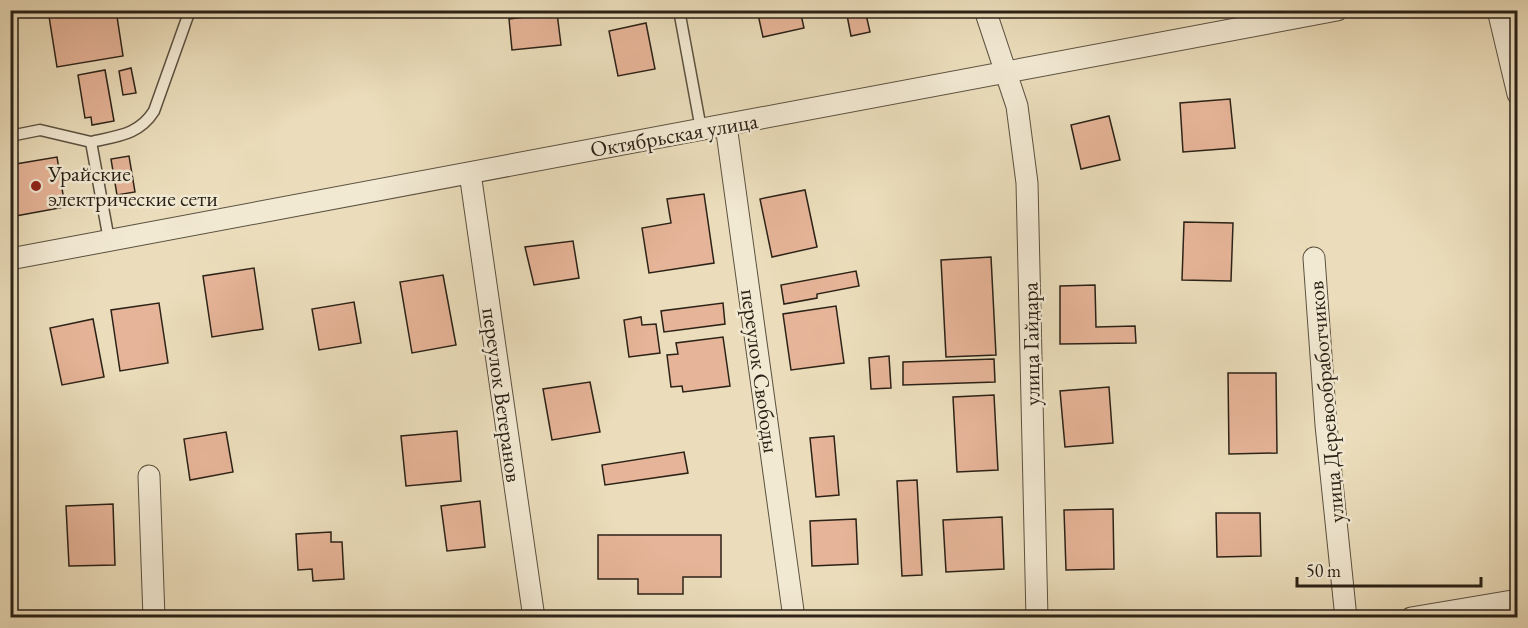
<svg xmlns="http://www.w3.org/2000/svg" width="1528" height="628" font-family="'EB Garamond',serif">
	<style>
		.building { fill: #e6b498; stroke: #2b2217; stroke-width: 1.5 }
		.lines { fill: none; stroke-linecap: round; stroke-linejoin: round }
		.service-casing { stroke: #5b5140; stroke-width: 13 }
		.minor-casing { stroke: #5b5140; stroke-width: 23 }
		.service { stroke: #f2e9d3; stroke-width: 10 }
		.minor { stroke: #f2e9d3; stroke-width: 21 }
		.poi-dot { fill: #8f2418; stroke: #f2e9d3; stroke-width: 2 }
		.labels { text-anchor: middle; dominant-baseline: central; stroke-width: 5; stroke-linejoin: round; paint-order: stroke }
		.street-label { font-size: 22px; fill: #2b2217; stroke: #f2e9d3 }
		.poi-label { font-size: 22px; fill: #2b2217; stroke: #f2e9d3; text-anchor: start }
	</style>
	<rect width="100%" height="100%" fill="#ebddbb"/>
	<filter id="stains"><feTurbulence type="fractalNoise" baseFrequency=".00333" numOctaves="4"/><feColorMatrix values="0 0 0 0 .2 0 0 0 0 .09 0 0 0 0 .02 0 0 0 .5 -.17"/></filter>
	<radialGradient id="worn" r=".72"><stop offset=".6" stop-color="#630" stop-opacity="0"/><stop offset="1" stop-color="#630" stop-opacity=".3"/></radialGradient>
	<path class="building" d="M48 10H116L123 56 57 67Z
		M757 10H800L804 28 763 37Z
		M846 10H865L870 32 851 36Z
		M557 13 561 45 512 50 509 19Z
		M646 23 655 69 618 76 609 31Z
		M131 68 136 93 123 95 119 71Z
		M105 70 114 121 92 125 91 117 85 118 78 75Z
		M1230 99 1235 148 1183 152 1180 103Z
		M1109 116 1120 160 1081 169 1071 125Z
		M129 156 135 192 117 195 111 159Z
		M57 157 65 207 10 217V165Z
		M805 190 817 247 772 257 760 199Z
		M704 194 714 263 649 273 642 228 671 223 667 199Z
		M1184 222 1233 223 1231 281 1182 280Z
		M573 241 579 278 534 285 525 247Z
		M991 257 996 355 946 357 941 260Z
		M254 268 263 329 212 337 203 276Z
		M856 271 859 286 817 294V298L784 304 781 285Z
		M443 275 456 345 412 353 400 282Z
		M1095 285 1096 327 1135 326 1136 343 1060 344V286Z
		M354 302 361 343 319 350 312 309Z
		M159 303 168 363 120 371 111 310Z
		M723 303 725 324 664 332 661 311Z
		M836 306 844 363 791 370 783 314Z
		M641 317 642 325 656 324 660 353 629 357 624 320Z
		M93 319 104 377 62 385 50 328Z
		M723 337 730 386 683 392 682 386 671 387 667 355 678 354 676 343Z
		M889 356 891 388 871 389 869 358Z
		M994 359 995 382 903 385V362Z
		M1228 373H1276L1277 453 1229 454Z
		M590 382 600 432 552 440 543 389Z
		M1109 387 1113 443 1065 447 1060 391Z
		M994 395 998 470 957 472 953 397Z
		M457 431 461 481 406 486 401 436Z
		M226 432 233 472 190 480 184 439Z
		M834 436 839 495 816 497 810 438Z
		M684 452 688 473 605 485 602 465Z
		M917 480 922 575 902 576 897 481Z
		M480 501 485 547 447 551 441 506Z
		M113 504 115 565 69 566 66 506Z
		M1113 509 1114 569 1066 570 1064 510Z
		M1216 513H1260L1261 556 1217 557Z
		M1002 517 1004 569 946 572 943 520Z
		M856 519 858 564 812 566 810 521Z
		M331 532V542H342L344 579 313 581 312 569 298 570 296 534Z
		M598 535H721V577H683V594H638V579H598Z"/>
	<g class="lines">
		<defs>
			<path id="service" d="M679 10 701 129
				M10 136 40 130 91 142
				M109 240 91 142C117 136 139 135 154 111L190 10"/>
			<path id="minor" d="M985 10 1017 106 1027 183 1037 618
				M1498 10 1518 94
				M726 125 794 618
				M470 173 534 618
				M1314 258 1326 425 1346 618
				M10 259 1337 10
				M149 476 154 618
				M1411 618 1518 600"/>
		</defs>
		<use href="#service" class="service-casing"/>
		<use href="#minor" class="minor-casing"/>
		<use href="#service" class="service"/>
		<use href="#minor" class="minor"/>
	</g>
	<circle class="poi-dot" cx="36" cy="186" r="6"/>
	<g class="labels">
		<g class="street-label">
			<text transform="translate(674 135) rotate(-10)">Октябрьская улица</text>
			<text transform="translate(1031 344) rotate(-91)">улица Гайдара</text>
			<text transform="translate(760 371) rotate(82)">переулок Свободы</text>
			<text transform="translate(502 395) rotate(82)">переулок Ветеранов</text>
			<text transform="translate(1326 402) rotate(-95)">улица Деревообработчиков</text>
		</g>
		<g class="poi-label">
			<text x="48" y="173">Урайские<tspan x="48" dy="25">электрические сети</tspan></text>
		</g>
	</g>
	<rect width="1528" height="628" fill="none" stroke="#ebddbb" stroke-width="36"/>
	<rect x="12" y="12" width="1504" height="604" fill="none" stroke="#2b2217" stroke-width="3"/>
	<rect x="18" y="18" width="1492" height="592" fill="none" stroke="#2b2217" stroke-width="1.5"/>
	<path d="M1297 577v9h184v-9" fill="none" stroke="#2b2217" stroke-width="3"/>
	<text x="1306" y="577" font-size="18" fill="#2b2217" stroke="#f2e9d3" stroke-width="4.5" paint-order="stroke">50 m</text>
	<rect width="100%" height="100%" filter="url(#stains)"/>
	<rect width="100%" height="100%" fill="url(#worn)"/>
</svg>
